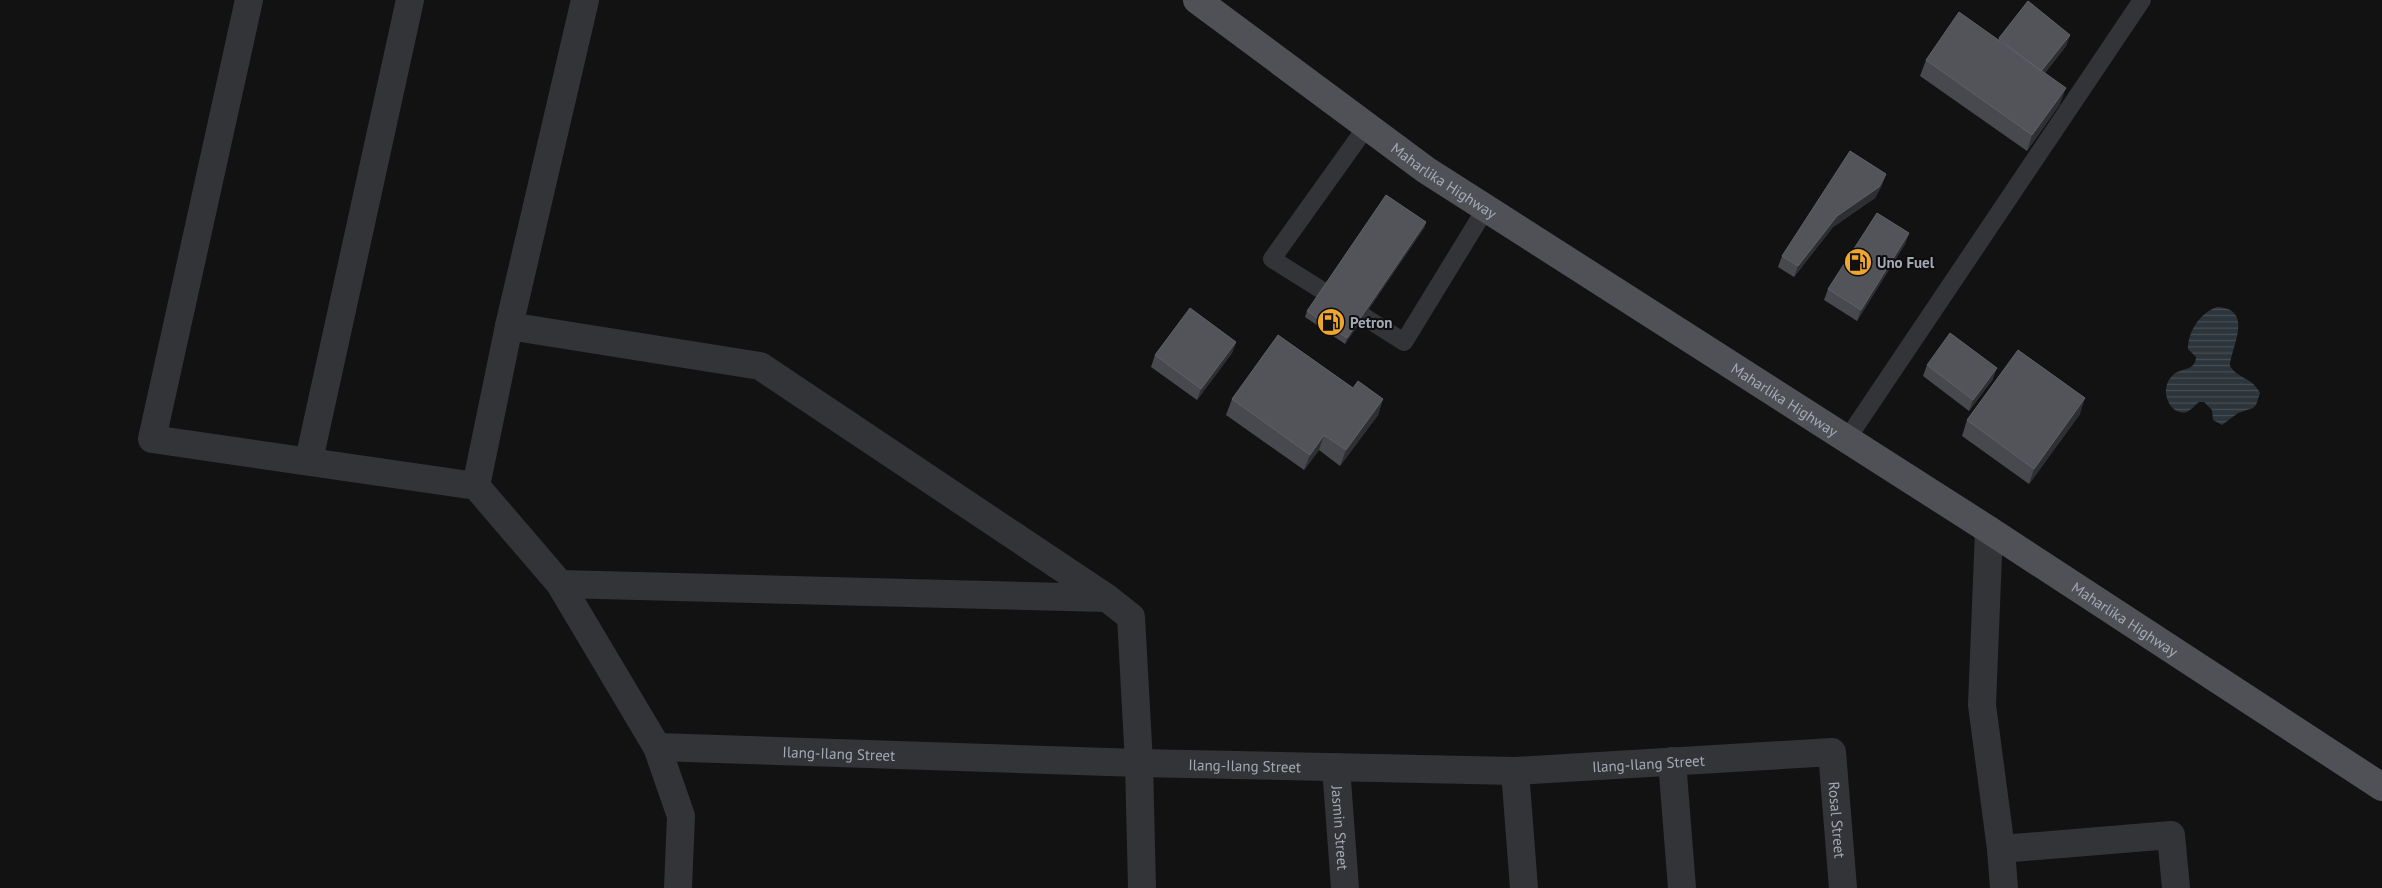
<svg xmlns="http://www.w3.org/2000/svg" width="2382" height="888" font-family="'PT Sans',sans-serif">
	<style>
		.water { fill: url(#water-rules) }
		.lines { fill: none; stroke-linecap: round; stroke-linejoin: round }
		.lane { stroke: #333438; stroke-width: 18 }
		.street { stroke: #333438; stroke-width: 28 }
		.primary { stroke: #4f5157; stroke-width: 28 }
		.wall { fill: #48494e }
		.shaded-wall { fill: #2e2f32 }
		.building { fill: #525459; stroke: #5e6167 }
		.labels { text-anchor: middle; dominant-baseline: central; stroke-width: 4; stroke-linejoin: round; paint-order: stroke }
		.street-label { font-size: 15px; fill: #a3a9b4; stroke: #0d0d0e }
		.poi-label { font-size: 15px; font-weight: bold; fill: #a3a9b4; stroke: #0d0d0e; text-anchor: start }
	</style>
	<defs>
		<pattern id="water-rules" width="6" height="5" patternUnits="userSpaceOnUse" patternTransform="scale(1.25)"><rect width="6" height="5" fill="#2b353b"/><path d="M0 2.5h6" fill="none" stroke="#474f55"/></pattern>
	</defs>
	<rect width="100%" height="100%" fill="#121213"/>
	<path class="water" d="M2217 307C2255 309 2231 347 2230 366 2238 379 2252 377 2260 393L2256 405 2253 408 2238 413 2222 425 2213 420 2212 410 2204 402H2199C2195 405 2191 410 2187 412 2171 417 2157 390 2173 375 2181 367 2195 372 2196 357L2188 349C2188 331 2200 313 2217 307Z"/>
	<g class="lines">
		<path class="lane" d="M1323 291 1272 259 1367 126
			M1363 316 1404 342 1486 208
			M1847 439 2142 0"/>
		<g class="street">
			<path d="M249 0 152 439 476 486 560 584 657 747 681 816 678 888"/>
			<path d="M509 326 760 366 1107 598 1131 617 1139 763 1142 888"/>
			<path d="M309 460 410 0"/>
			<path d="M476 486 509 326 585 0"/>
			<path d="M1989 530 1982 705 2001 849 2004 888"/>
			<path d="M560 584 1107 598"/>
			<path id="s1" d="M657 747 1139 763 1515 771 1832 752 1843 888"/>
			<path d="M1672 761 1682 888"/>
			<path id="s2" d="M1336 767 1345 888"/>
			<path d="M1515 771 1524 888"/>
			<path d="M2001 849 2171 835 2176 888"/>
		</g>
		<path class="primary" id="s3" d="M1197 0 1426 170 1989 530 2382 787"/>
	</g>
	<path class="wall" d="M2070 35 2066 46 2045 73 2060 104 2027 151 1920 76 1926 60 1998 40 1999 38Z
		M1886 174 1882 185 1875 198 1833 227 1794 277 1778 267 1782 256Z
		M1426 222 1424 228 1345 344 1305 317 1307 311Z
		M1909 233 1905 244 1857 321 1824 300 1828 289Z
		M1236 342 1232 353 1197 400 1151 367 1155 355Z
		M1927 365 1993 379 1969 411 1923 376Z
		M1353 388 1383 399 1378 415 1340 466 1319 450 1304 470 1226 415 1232 399Z
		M2080 414 2029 484 1962 436 1967 420Z"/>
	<path class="shaded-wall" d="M2070 35 2066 46 2037 83 2041 72Z
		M2066 88 2060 104 2027 151 2032 135Z
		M1886 174 1882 185 1875 198 1833 227 1794 277 1798 266 1837 216Z
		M1426 222 1424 228 1345 344 1347 338Z
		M1909 233 1905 244 1857 321 1861 310Z
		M1236 342 1232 353 1197 400 1201 389Z
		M1997 368 1993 379 1969 411 1973 400Z
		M2085 398 2080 414 2029 484 2034 469Z
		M1383 399 1378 415 1340 466 1346 450Z
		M1324 435 1319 450 1304 470 1310 455Z"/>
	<path class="building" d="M2028 1 2070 35 2041 71 2026 60 1999 38Z
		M1959 12 2066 88 2032 135 1926 60Z
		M1850 151 1886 174 1879 187 1837 216 1798 266 1782 256Z
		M1386 195 1426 222 1347 338 1307 311Z
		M1877 213 1909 233 1861 310 1828 289Z
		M1190 308 1236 342 1201 389 1155 355Z
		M1950 333 1997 368 1973 400 1927 365Z
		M1278 335 1353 388 1358 381 1383 399 1346 450 1324 435 1310 455 1232 399Z
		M2018 350 2085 398 2034 469 1967 420Z"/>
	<defs>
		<symbol id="fuel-disc" viewBox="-11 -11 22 22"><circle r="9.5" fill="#eea62e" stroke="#0d0d0e"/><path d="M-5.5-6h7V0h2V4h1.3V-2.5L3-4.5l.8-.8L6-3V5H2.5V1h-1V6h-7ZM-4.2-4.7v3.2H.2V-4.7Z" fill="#111"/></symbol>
	</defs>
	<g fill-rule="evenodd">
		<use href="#fuel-disc" x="1842" y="246" width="32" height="32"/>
		<use href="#fuel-disc" x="1315" y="306" width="32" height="32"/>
	</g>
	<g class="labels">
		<g class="street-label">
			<text stroke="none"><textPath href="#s3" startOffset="306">Maharlika Highway</textPath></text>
			<text stroke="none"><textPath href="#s3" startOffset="711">Maharlika Highway</textPath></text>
			<text stroke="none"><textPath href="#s3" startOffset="1116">Maharlika Highway</textPath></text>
			<text stroke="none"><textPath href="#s1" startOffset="182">Ilang-Ilang Street</textPath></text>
			<text stroke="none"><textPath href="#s1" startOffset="992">Ilang-Ilang Street</textPath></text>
			<text stroke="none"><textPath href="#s1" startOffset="588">Ilang-Ilang Street</textPath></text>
			<text stroke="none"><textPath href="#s1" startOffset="1244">Rosal Street</textPath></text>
			<text stroke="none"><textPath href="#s2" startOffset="61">Jasmin Street</textPath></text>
		</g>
		<g class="poi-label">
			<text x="1877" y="262">Uno Fuel</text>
			<text x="1350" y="322">Petron</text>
		</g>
	</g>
</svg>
